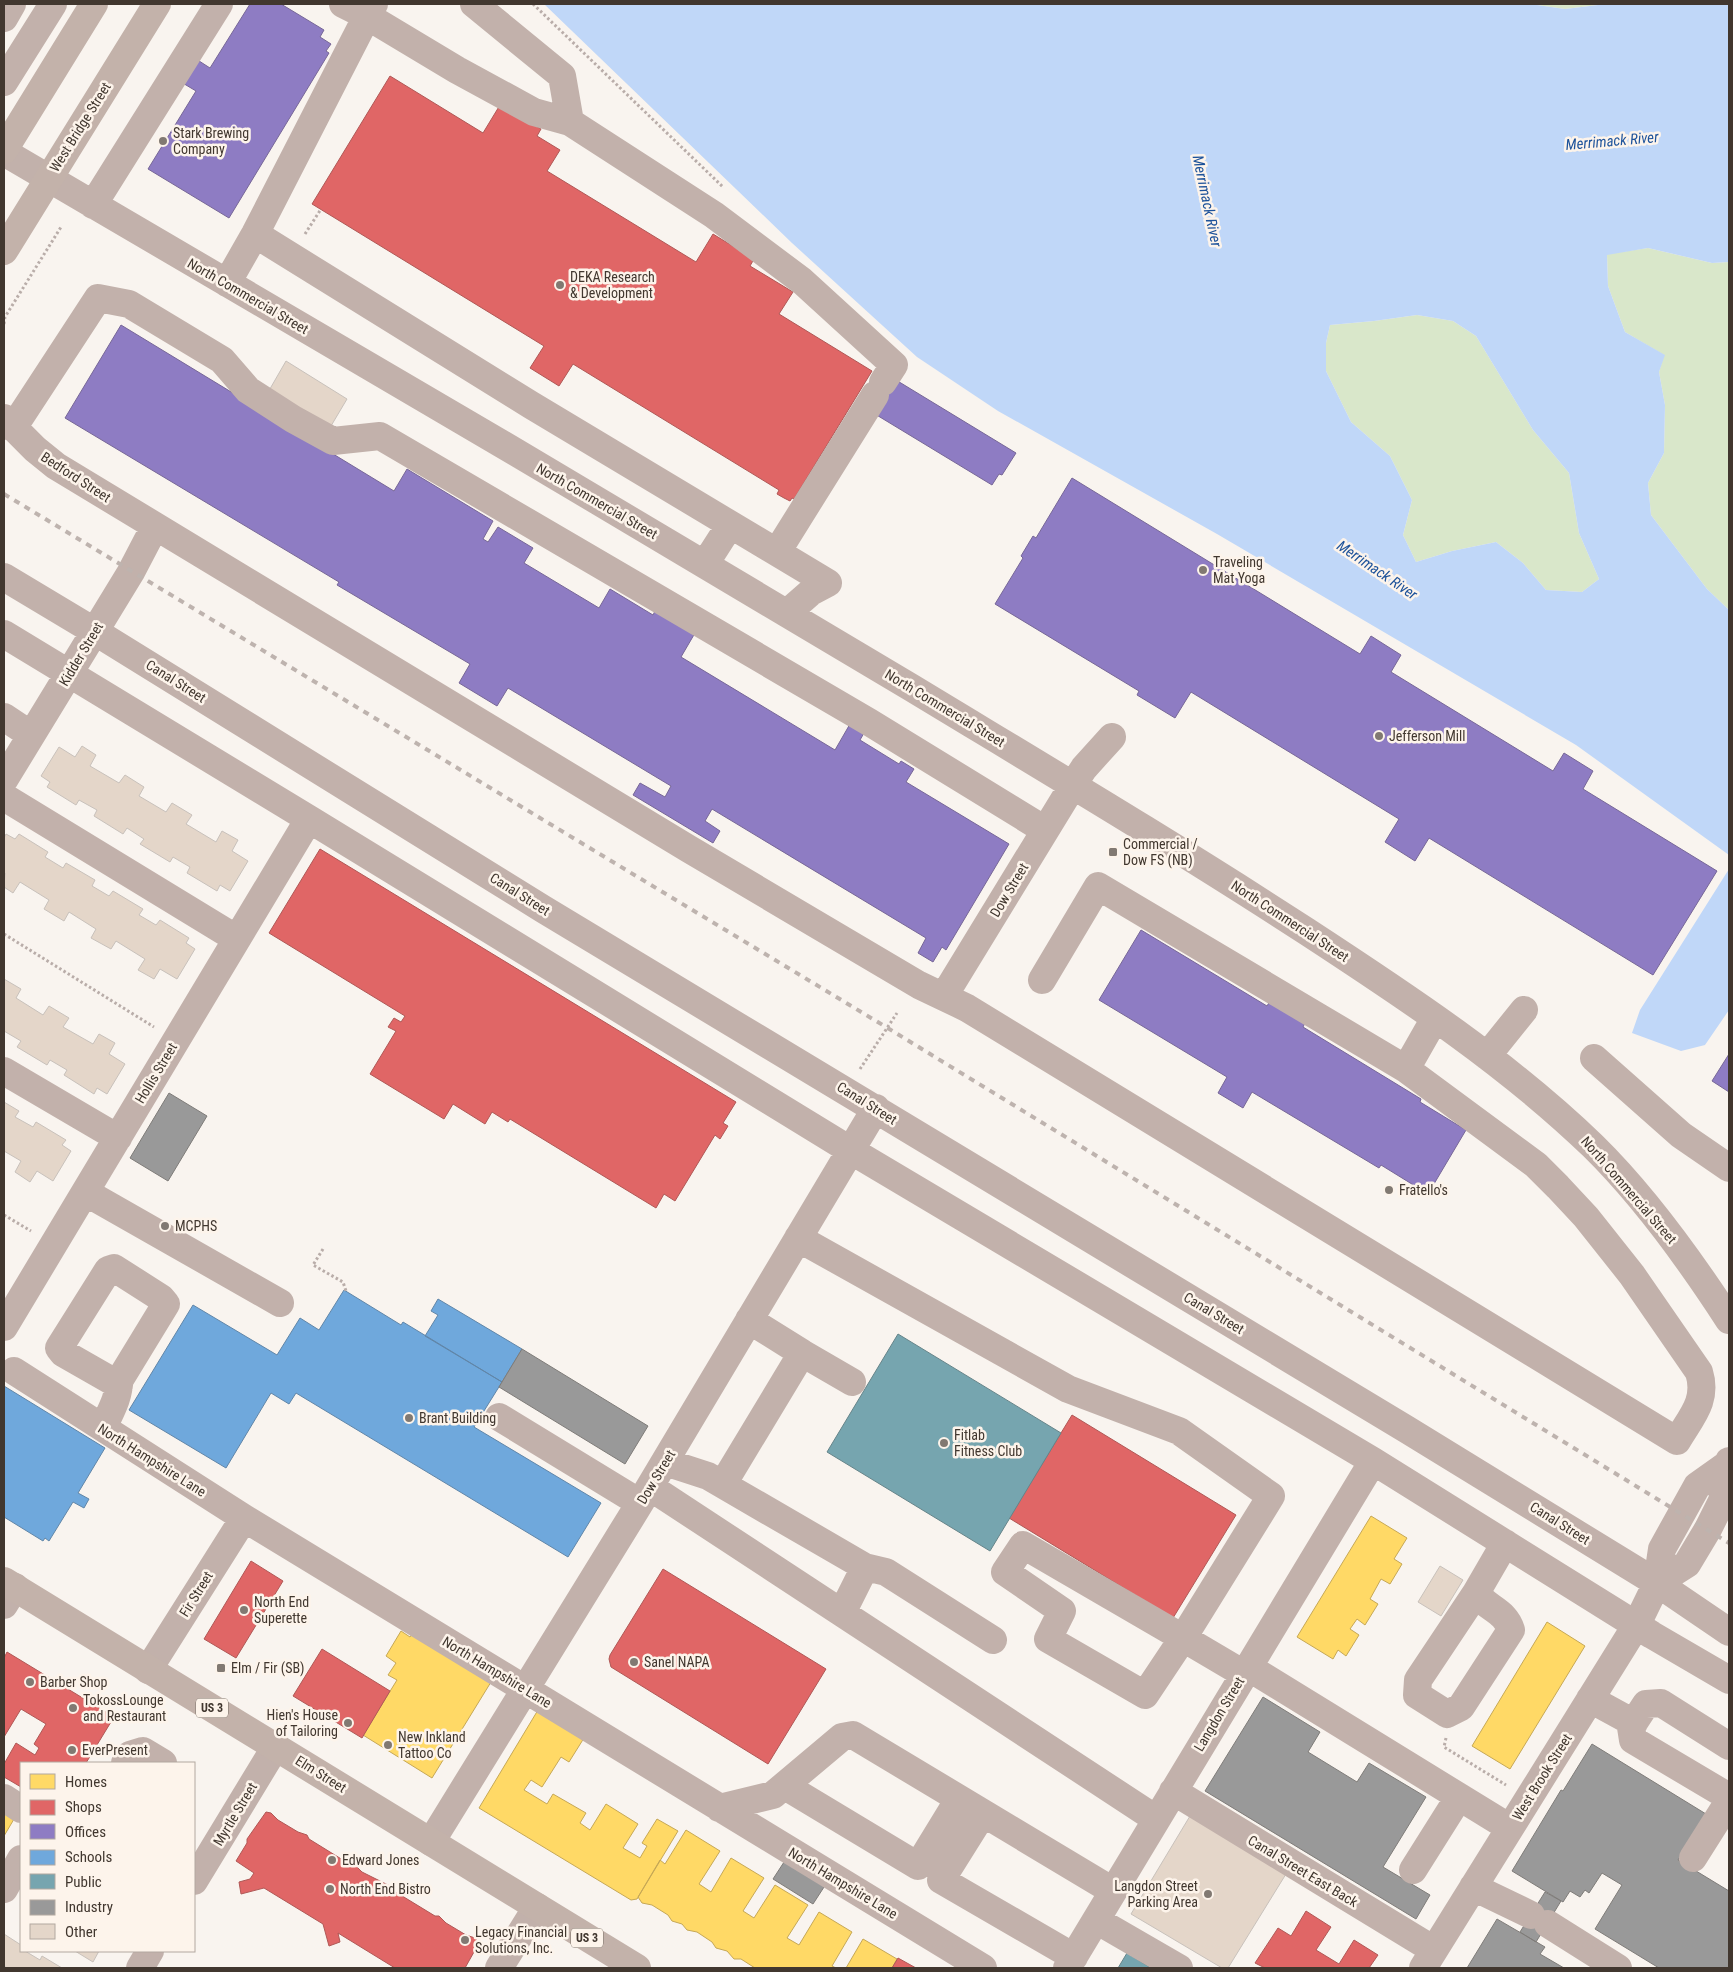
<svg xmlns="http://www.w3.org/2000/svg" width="1733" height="1972" font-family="'Roboto Condensed',sans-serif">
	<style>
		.green { fill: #d9e7ca }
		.water { fill: #c0d7f8; fill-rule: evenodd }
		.homes { fill: #ffd966; stroke: #c6a856 }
		.shops { fill: #e06666; stroke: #b05856 }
		.offices { fill: #8e7cc3; stroke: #776797 }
		.schools { fill: #6fa8dc; stroke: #6186a8 }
		.public { fill: #76a5af; stroke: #668489 }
		.industry { fill: #999; stroke: #7f7c79 }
		.building { fill: #e4d6c9; stroke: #c8c1bb }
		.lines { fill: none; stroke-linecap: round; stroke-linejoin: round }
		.path { stroke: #b9ada9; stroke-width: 3; stroke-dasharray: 2.5 2.5; stroke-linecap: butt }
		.minor { stroke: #c2b1ab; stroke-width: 28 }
		.major { stroke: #c3b2aa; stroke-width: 28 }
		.rail { stroke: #beb3ae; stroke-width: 4; stroke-dasharray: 6 6; stroke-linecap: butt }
		.major-bridge { stroke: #c3b2aa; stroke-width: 28 }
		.poi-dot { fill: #817972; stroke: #fdf4eb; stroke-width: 2 }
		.labels { text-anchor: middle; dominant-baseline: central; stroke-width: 5; stroke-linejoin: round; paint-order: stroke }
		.shield { fill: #fdf4eb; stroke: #797067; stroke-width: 1 }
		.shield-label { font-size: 12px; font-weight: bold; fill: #41372f }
		.street-label { font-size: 14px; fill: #41372f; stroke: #fdf4eb }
		.poi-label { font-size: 14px; fill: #41372f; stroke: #fdf4eb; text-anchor: start }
		.water-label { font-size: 15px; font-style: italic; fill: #1d529a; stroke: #fdf4eb }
	</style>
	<rect width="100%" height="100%" fill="#f9f4ef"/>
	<path class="green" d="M1530 4H1606L1565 9Z
		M1648 248 1712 263 1729 262V610L1707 589 1651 515 1648 483 1664 453 1665 405 1659 372 1664 355 1625 332 1608 286 1607 254Z
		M1417 315 1453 321 1476 336 1533 430 1569 473 1579 533 1599 579 1582 592 1546 590 1523 563 1496 542 1452 551 1416 562 1403 535 1412 500 1390 456 1351 422 1326 371V343L1330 325 1374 321Z"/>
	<path class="water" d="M544 4H1530L1565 9 1606 4H1729V262L1712 263 1648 248 1607 255 1608 286 1625 332 1665 355 1659 372 1665 405 1664 453 1648 483 1651 515 1707 589 1729 610V855L1576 745 1217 534 998 411 917 357 792 243ZM1417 315 1453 321 1476 336 1533 430 1569 473 1579 533 1599 579 1582 592 1546 590 1523 563 1496 542 1452 551 1416 562 1403 535 1412 500 1390 456 1351 422 1326 371V343L1330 325 1374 321Z
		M1729 869V1010L1705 1045 1681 1051 1632 1033 1640 1010Z"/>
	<path class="homes" d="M1371 1516 1407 1538 1394 1559 1402 1564 1390 1584 1381 1579 1370 1599 1378 1604 1365 1625 1357 1619 1350 1629 1359 1635 1346 1656 1338 1650 1333 1659 1297 1637Z
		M1547 1622 1585 1646 1510 1769 1472 1746Z
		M401 1631 410 1637 412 1634 491 1682 432 1778 363 1735 397 1680 388 1675 396 1663 386 1656Z
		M538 1710 584 1738 569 1762 561 1757 542 1787 531 1780 524 1790 547 1804 553 1794 586 1813 580 1823 590 1830 606 1804 638 1824 623 1848 640 1858 647 1846 642 1843 657 1819 678 1831 637 1899 631 1900 479 1808Z
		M4 1806 17 1814 4 1836Z
		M686 1830 720 1851 699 1884 711 1892 731 1858 764 1878 743 1911 754 1918 775 1885 808 1905 787 1938 799 1945 819 1912 852 1932 832 1966 836 1968H755L741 1959H734L727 1951 716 1948 712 1942 697 1932 687 1930 682 1924 672 1921 668 1915 652 1905 642 1903 638 1897 660 1860 665 1864Z
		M863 1939 897 1959 892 1968H846Z"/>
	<path class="shops" d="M390 76 483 133 500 105 541 129 537 136 560 150 547 171 696 262 713 234 754 259 750 266 793 292 779 314 872 371 794 499 792 498 790 501 784 498 777 494 779 490 573 364 559 386 530 368 544 346 312 204Z
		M320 849 736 1102 723 1123 728 1126 720 1139 715 1135 675 1201 664 1194 656 1208 510 1119 508 1122 492 1112 485 1124 453 1104 444 1119 370 1074 396 1031 388 1027 394 1018 401 1022 405 1016 269 933Z
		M1072 1415 1236 1515 1173 1618 1009 1518Z
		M251 1561 283 1581 236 1658 204 1639Z
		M663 1569 826 1669 768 1764 611 1667 609 1659 610 1655Z
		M322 1649 390 1691 362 1738 293 1696Z
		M7 1652 114 1717 86 1763H21V1787L4 1777V1764L16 1743 35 1755 39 1748 34 1744 46 1724 21 1709 4 1737V1658Z
		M266 1812 271 1813 278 1820 298 1832 307 1835 309 1839 351 1865H355L362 1872 392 1887 394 1891 435 1916H439L446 1923 466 1935 475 1938 479 1943 465 1968H395L338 1933 340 1942 329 1946 323 1924 264 1888 241 1894 239 1882 250 1879 254 1873 236 1861 247 1843V1839Z
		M1306 1911 1331 1927 1316 1950 1339 1964 1354 1940 1378 1955 1369 1968H1265L1255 1963 1278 1928 1291 1936Z
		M898 1958 916 1968H892Z"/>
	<path class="offices" d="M250 4H281L324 30 320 37 331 44 326 51 329 53 229 218 148 169 196 91 181 82 196 59 210 68Z
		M121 325 394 491 407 469 493 521 483 539 488 542 498 527 533 548 524 563 599 608 610 589 653 615 656 609 695 633 681 657 835 750 850 724 864 733 860 740 899 764 901 761 914 769 906 782 1009 844 946 950 942 947 933 962 918 953 926 938 712 809 705 821 720 831 713 843 633 795 640 783 665 797 671 786 508 688 497 706 459 683 470 664 337 585 339 582 65 418Z
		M891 377 1016 453 1002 475 999 474 992 485 870 411Z
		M1072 478 1360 654 1371 636 1401 655 1391 672 1553 771 1564 753 1593 771 1583 789 1717 871 1653 975 1429 838 1415 861 1385 842 1399 819 1191 692 1175 718 1137 695 1139 691 995 604 1023 558 1021 556 1033 536 1036 538Z
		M1141 930 1267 1006 1273 996 1307 1019 1303 1027 1421 1099 1420 1102 1466 1130 1428 1194 1381 1165 1379 1168 1252 1092 1243 1108 1218 1093 1227 1077 1099 1000Z
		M1729 1054V1092L1712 1081Z"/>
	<path class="schools" d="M344 1290 401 1325 403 1322 502 1382 474 1427 601 1503 568 1557 296 1393 289 1404 271 1393 226 1468 129 1410 193 1305 277 1355 300 1318 319 1330Z
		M438 1299 522 1349 502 1382 425 1336 438 1315 431 1311Z
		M4 1386 105 1448 78 1493 89 1499 84 1508 73 1502 49 1541 45 1538 43 1541 4 1517Z"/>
	<path class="public" d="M898 1334 1061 1433 990 1551 827 1452Z
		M1127 1953 1151 1968H1118Z"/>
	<path class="industry" d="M169 1093 207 1116 168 1181 130 1158Z
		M522 1349 648 1426 625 1464 499 1387Z
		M1263 1697 1320 1732 1308 1752 1357 1782 1369 1763 1426 1797 1383 1867 1430 1895 1416 1919 1205 1791Z
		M1592 1744 1706 1814 1678 1860 1729 1891V1968H1659L1595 1929 1622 1885 1602 1873 1589 1893 1585 1890 1580 1897 1570 1891 1563 1902 1512 1871 1561 1790 1563 1791Z
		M786 1859 826 1884 813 1904 773 1879Z
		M1545 1892 1561 1901 1536 1942 1520 1932Z
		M1497 1919 1545 1947 1540 1954 1564 1968H1467Z"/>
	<path class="building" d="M286 361 347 399 328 431 267 394Z
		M82 746 96 755 90 766 119 783 125 775 144 787 139 796 166 812 172 803 192 815 186 824 216 842 222 831 238 840 232 851 248 861 230 891 220 885 217 891 187 873 190 867 173 857 170 862 140 844 144 839 127 828 123 834 94 816 97 810 79 800 76 805 47 787 50 782 41 776 59 747 75 757Z
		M6 834 15 839 19 834 48 852 45 857 63 868 66 863 95 880 92 886 109 896 113 891 143 909 139 915 156 925 160 920 189 938 186 943 195 949 177 979 160 969 154 979 138 970 145 959 116 941 111 949 91 938 96 929 69 912 64 921 44 909 49 900 20 882 13 893 4 887 5 873 4 872V838Z
		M4 979 21 989 16 998 43 1015 49 1006 69 1018 63 1027 93 1044 99 1034 115 1043 109 1054 125 1064 107 1094 97 1088 94 1094 64 1075 67 1070 50 1060 47 1065 17 1047 21 1041 4 1031Z
		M4 1102 19 1111 15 1117 33 1127 36 1122 66 1140 62 1145 71 1151 53 1181 37 1171 30 1182 15 1172 21 1161 4 1151Z
		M1440 1566 1463 1580 1441 1616 1418 1602Z
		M1190 1816 1286 1874 1228 1968H1222L1131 1914Z
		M4 1934 21 1945V1951H25L40 1960 42 1956 62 1968H7L4 1966Z
		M75 1951H99L93 1962Z"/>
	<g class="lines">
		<path class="path" d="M533 4 723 187
			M305 234 321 209
			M4 324 5 317 61 227
			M4 934 154 1027
			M860 1069 897 1013
			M4 1215 31 1231
			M323 1249 313 1265 343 1282 346 1291
			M1446 1738 1444 1747 1506 1785"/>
		<path class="minor" d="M343 4 367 16 374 4
			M474 4 562 76 570 122 714 215 802 281 894 365 883 382
			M4 18 12 4
			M4 82 53 4
			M4 152C307 329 611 507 912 688 1044 768 1177 847 1306 931 1407 997 1507 1063 1593 1146 1644 1196 1690 1260 1729 1320
			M93 205 219 4
			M255 234 531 405 828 583 811 592 787 613
			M227 283 255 234 367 16 457 70 534 112 570 122
			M4 418 35 449 56 466 689 849 919 985 967 1008 1677 1441C1691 1417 1708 1401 1699 1372L1632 1275 1586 1217 1558 1187 1536 1165 1406 1069 1435 1018
			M13 428 98 298 129 304 222 360 248 390 293 419 333 441 380 436 869 722 1045 830
			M777 552 875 395
			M705 564 730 525
			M4 577 94 631 543 909 1406 1429 1657 1583 1729 1632
			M4 634 309 819 850 1150 1373 1461 1652 1635 1729 1680
			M4 717 31 735
			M4 780 131 572 155 526
			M4 797 237 939
			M1042 980 1098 886 1406 1069
			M944 996 1073 785 1084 768 1112 737
			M1487 1056 1524 1010
			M1594 1058 1681 1135 1729 1168
			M4 1071 118 1138
			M85 1192 280 1303
			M798 1238 1068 1389 1179 1431 1271 1496 1183 1638 1244 1674
			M4 1327 309 819
			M802 1353 852 1382
			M14 1371 244 1518 983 1968
			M499 1417 640 1503
			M103 1428C110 1412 119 1398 119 1381L166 1304 161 1298 114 1268 108 1270 59 1348 63 1353 119 1385
			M665 1462 708 1476 865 1567 842 1613
			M723 1484 802 1353 749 1320
			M650 1487 1156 1819
			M1023 1545 1183 1638 1145 1695 1048 1639 1062 1611 1005 1572Z
			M865 1567 886 1572 993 1640
			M1657 1583 1687 1564 1708 1529 1722 1501 1729 1461
			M1476 1593 1418 1680 1417 1695 1447 1714 1461 1707 1511 1630C1505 1610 1487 1609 1476 1593L1505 1543
			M4 1605 15 1587
			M1248 1667 1510 1828
			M148 1670 244 1518
			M1590 1699 1634 1723
			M1729 1746 1661 1703 1646 1704 1631 1727 1633 1740 1729 1797
			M125 1763 130 1755 143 1751 163 1763
			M785 1786 918 1866 959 1799
			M1173 1791 1434 1950
			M4 1798 21 1809
			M719 1808 773 1795 842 1737 853 1735 1113 1891
			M983 1813 941 1880 1074 1957
			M431 1842 640 1503 876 1108
			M1693 1858 1729 1801
			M1413 1870 1459 1797
			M194 1881 276 1746
			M1473 1887 1531 1915
			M4 1889 21 1859
			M1096 1920 1179 1968
			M1548 1924 1618 1968
			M140 1968 150 1951
			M499 1968 537 1907
			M1067 1968 1373 1461
			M1423 1968 1637 1624 1657 1583 1662 1549 1697 1486 1728 1464"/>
		<path class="major" d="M4 150 94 4
			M4 1581 637 1968"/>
		<path class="rail" d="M4 494 886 1027 1729 1543"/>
		<path class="major-bridge" d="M4 251 157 4"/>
	</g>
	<g class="poi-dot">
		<circle cx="163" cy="141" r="5"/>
		<circle cx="560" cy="285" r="5"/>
		<circle cx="1203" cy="570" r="5"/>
		<circle cx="1379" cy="736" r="5"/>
		<rect x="1108" y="847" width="10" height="10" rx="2.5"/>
		<circle cx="1389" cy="1190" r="5"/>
		<circle cx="165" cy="1226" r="5"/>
		<circle cx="409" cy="1418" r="5"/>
		<circle cx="944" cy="1443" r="5"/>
		<circle cx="244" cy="1610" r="5"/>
		<circle cx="634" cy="1662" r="5"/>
		<rect x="216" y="1663" width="10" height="10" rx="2.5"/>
		<circle cx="30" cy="1682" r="5"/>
		<circle cx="73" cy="1708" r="5"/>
		<circle cx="348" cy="1723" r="5"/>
		<circle cx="388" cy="1745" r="5"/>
		<circle cx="72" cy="1750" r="5"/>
		<circle cx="332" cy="1860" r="5"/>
		<circle cx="330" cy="1889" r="5"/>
		<circle cx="1208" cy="1894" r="5"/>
		<circle cx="465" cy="1940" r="5"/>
	</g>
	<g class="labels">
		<g class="shield">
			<rect x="196" y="1698.5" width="32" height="19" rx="4"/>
			<rect x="571" y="1928.5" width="32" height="19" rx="4"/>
		</g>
		<g class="shield-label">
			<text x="212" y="1708">US 3</text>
			<text x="587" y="1938">US 3</text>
		</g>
		<g class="street-label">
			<text transform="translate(80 127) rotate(-58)">West Bridge Street</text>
			<text transform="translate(248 296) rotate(30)">North Commercial Street</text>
			<text transform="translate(76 477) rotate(33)">Bedford Street</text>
			<text transform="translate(597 501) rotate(30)">North Commercial Street</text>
			<text transform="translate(81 654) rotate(-59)">Kidder Street</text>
			<text transform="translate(176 681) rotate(32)">Canal Street</text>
			<text transform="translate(945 708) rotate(31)">North Commercial Street</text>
			<text transform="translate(1009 890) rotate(-59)">Dow Street</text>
			<text transform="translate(520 894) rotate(32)">Canal Street</text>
			<text transform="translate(1290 921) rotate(33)">North Commercial Street</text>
			<text transform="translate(156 1073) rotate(-59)">Hollis Street</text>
			<text transform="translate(867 1103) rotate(32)">Canal Street</text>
			<text transform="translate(1629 1190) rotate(49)">North Commercial Street</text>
			<text transform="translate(1214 1313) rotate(31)">Canal Street</text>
			<text transform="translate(152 1460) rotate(32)">North Hampshire Lane</text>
			<text transform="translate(656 1477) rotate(-59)">Dow Street</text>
			<text transform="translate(1560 1523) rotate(32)">Canal Street</text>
			<text transform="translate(196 1594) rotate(-58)">Fir Street</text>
			<text transform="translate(497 1672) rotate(31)">North Hampshire Lane</text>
			<text transform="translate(1219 1714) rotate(-59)">Langdon Street</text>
			<text transform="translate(321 1774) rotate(32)">Elm Street</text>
			<text transform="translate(1542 1777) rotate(-58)">West Brook Street</text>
			<text transform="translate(235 1814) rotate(-59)">Myrtle Street</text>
			<text transform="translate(1303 1871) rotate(31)">Canal Street East Back</text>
			<text transform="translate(843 1883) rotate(31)">North Hampshire Lane</text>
		</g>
		<g class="poi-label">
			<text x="173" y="133">Stark Brewing<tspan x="173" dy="16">Company</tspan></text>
			<text x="570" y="277">DEKA Research<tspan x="570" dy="16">&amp; Development</tspan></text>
			<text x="1213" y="562">Traveling<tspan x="1213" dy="16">Mat Yoga</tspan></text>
			<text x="1389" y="736">Jefferson Mill</text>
			<text x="1123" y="844">Commercial /<tspan x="1123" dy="16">Dow FS (NB)</tspan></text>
			<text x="1399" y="1190">Fratello's</text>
			<text x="175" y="1226">MCPHS</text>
			<text x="419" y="1418">Brant Building</text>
			<text x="954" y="1435">Fitlab<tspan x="954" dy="16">Fitness Club</tspan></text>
			<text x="254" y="1602">North End<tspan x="254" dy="16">Superette</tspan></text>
			<text x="644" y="1662">Sanel NAPA</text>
			<text x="231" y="1668">Elm / Fir (SB)</text>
			<text x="40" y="1682">Barber Shop</text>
			<text x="83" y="1700">TokossLounge<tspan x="83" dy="16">and Restaurant</tspan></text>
			<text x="338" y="1715" text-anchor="end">Hien's House<tspan x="338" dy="16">of Tailoring</tspan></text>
			<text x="398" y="1737">New Inkland<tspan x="398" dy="16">Tattoo Co</tspan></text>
			<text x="82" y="1750">EverPresent</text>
			<text x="342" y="1860">Edward Jones</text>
			<text x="1198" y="1886" text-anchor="end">Langdon Street<tspan x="1198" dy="16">Parking Area</tspan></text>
			<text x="340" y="1889">North End Bistro</text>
			<text x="475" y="1932">Legacy Financial<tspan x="475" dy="16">Solutions, Inc.</tspan></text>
		</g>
		<g class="water-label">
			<text transform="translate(1612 141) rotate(-5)">Merrimack River</text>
			<text transform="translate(1207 201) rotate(78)">Merrimack River</text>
			<text transform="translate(1377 570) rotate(34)">Merrimack River</text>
		</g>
	</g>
	<rect width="1733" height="1972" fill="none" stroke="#41372f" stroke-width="10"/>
	<rect x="20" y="1762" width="175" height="190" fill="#fdf4eb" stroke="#b2a8a0"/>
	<rect x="30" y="1774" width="25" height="15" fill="#ffd966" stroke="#b2a8a0"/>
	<text x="65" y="1787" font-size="15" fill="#41372f">Homes</text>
	<rect x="30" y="1800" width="25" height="15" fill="#e06666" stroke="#b2a8a0"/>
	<text x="65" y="1812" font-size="15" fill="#41372f">Shops</text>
	<rect x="30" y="1824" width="25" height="15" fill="#8e7cc3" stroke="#b2a8a0"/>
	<text x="65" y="1837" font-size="15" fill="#41372f">Offices</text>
	<rect x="30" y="1850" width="25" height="15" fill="#6fa8dc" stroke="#b2a8a0"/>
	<text x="65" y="1862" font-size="15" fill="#41372f">Schools</text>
	<rect x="30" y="1874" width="25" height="15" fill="#76a5af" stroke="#b2a8a0"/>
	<text x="65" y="1887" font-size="15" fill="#41372f">Public</text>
	<rect x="30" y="1900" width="25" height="15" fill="#999999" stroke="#b2a8a0"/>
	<text x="65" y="1912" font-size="15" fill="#41372f">Industry</text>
	<rect x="30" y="1924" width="25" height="15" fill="#e4d6c9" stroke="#b2a8a0"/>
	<text x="65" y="1937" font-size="15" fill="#41372f">Other</text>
</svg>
